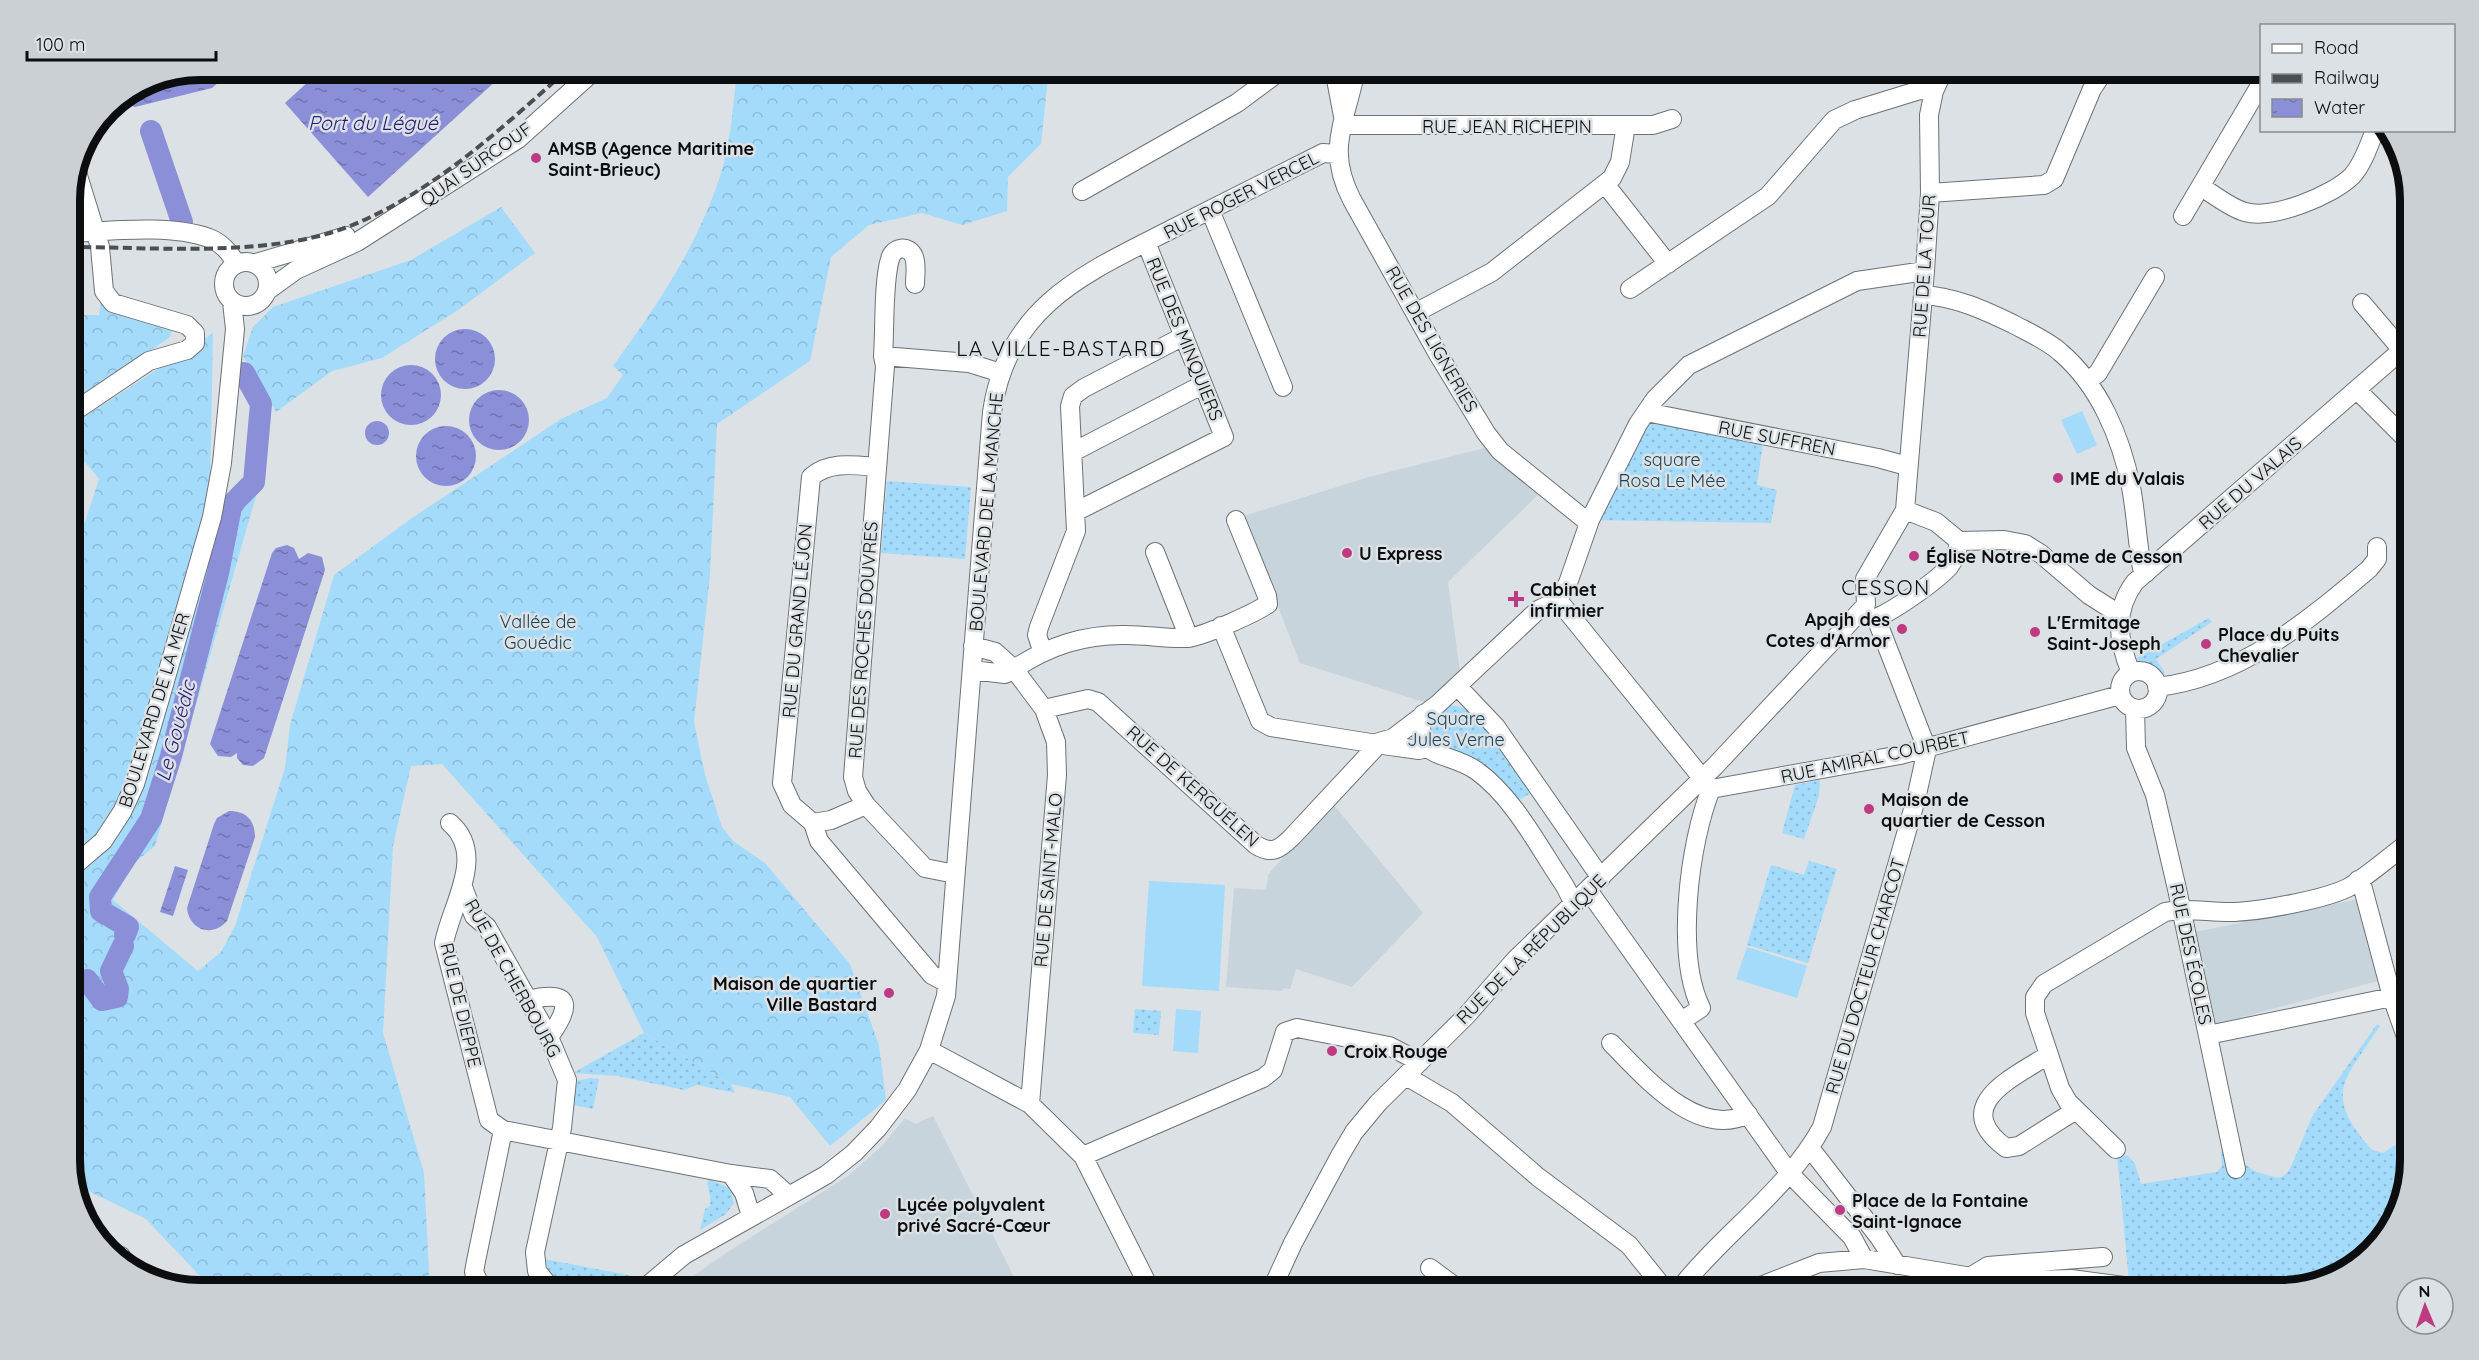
<svg xmlns="http://www.w3.org/2000/svg" width="2479" height="1360" font-family="Quicksand,sans-serif">
	<style>
		.built { fill: #c7d4db }
		.grass { fill: url(#grass-dots) }
		.forest { fill: url(#forest-crowns) }
		.garden { fill: #a4dbfb }
		.water { fill: url(#water-ripples) }
		.lines { fill: none; stroke-linecap: round; stroke-linejoin: round }
		.river { stroke: #8b8fd8; stroke-width: 22 }
		.minor-casing { stroke: #6d7275; stroke-width: 20 }
		.minor { stroke: #fff; stroke-width: 18 }
		.rail { stroke: #4c4f51; stroke-width: 4; stroke-dasharray: 9 4.5; stroke-linecap: butt }
		.poi-dot { fill: #be3b83; stroke: #dbe1e4; stroke-width: 2 }
		.labels { text-anchor: middle; dominant-baseline: central; stroke-width: 5; stroke-linejoin: round; paint-order: stroke }
		.street-label { font-size: 18px; fill: #0b0d0e; stroke: #dbe1e4 }
		.poi-label { font-size: 18px; font-weight: bold; fill: #0b0d0e; stroke: #dbe1e4; text-anchor: start }
		.park-label { font-size: 18px; fill: #1c4256; stroke: #dbe1e4 }
		.water-label { font-size: 20px; font-style: italic; fill: #291d72; stroke: #dbe1e4 }
		.quarter-label { font-size: 21px; letter-spacing: 1.5px; fill: #0b0d0e; stroke: #dbe1e4 }
		.rim { fill: none; stroke: #0b0d0e; stroke-width: 8 }
	</style>
	<defs>
		<pattern id="grass-dots" width="8" height="8" patternUnits="userSpaceOnUse" patternTransform="scale(1.5)"><rect width="8" height="8" fill="#a4dbfb"/><path d="M2 2h.1M6 6h.1" fill="none" stroke="#8cbbd6" stroke-width="1.8" stroke-linecap="round"/></pattern>
		<pattern id="forest-crowns" width="20" height="18" patternUnits="userSpaceOnUse" patternTransform="scale(1.5)"><rect width="20" height="18" fill="#a4dbfb"/><path d="M2 6a3 3 0 1 1 6 0M12 15a3 3 0 1 1 6 0" fill="none" stroke="#8cbbd6"/></pattern>
		<pattern id="water-ripples" width="26" height="14" patternUnits="userSpaceOnUse" patternTransform="scale(1.5)"><rect width="26" height="14" fill="#8b8fd8"/><path d="M2 4q2-2 4 0t4 0M15 11q2-2 4 0t4 0" fill="none" stroke="#7073ae"/></pattern>
	</defs>
	<rect width="100%" height="100%" fill="#dbe1e4"/>
	<path class="built" d="M1485 448 1503 466 1540 493 1448 582 1460 673 1427 703 1300 663 1243 516 1369 477Z
		M1332 803 1423 913 1352 987 1296 969 1290 989 1284 988 1282 991 1226 987 1234 888 1266 890 1268 875 1272 870Z
		M2359 899 2378 981 2215 1024 2195 932Z
		M933 1116 1021 1291H672L726 1253 848 1176 882 1146 905 1118 916 1124Z"/>
	<path class="grass" d="M1646 412 1764 435 1757 485 1777 490 1771 523 1590 520Z
		M887 481 971 487 965 559 881 553Z
		M2209 618 2212 622 2156 659 2165 673 2162 675 2153 667 2137 661V658Z
		M1451 705 1468 709 1507 755 1531 793 1519 800 1426 735 1427 722Z
		M1820 780 1819 796 1804 839 1782 833 1795 785Z
		M1809 861 1837 869 1808 963 1747 945 1771 865 1804 875Z
		M1135 1009 1161 1011 1159 1035 1133 1033Z
		M2377 1024 2380 1026C2344 1081 2322 1093 2372 1150L2383 1153 2410 1135V1160L2396 1218 2352 1269 2280 1291H2130L2117 1155 2128 1156 2135 1164 2141 1184 2217 1172 2222 1166 2221 1152 2237 1148 2243 1163 2256 1172 2278 1178 2284 1176 2290 1169 2313 1115Z
		M644 1033 731 1084 735 1093 697 1085 684 1090 618 1076 573 1073Z
		M592 1078 599 1079 593 1109 574 1105 575 1081Z
		M708 1179 730 1188 734 1203 726 1214 700 1230 705 1209 710 1206C712 1195 706 1188 708 1179Z
		M544 1259 633 1276 619 1291H565L548 1269Z"/>
	<path class="forest" d="M737 69H1049L1041 144 1008 177 1007 211 962 225 922 213 869 225 831 257 810 361 717 424 710 575 694 722 705 775 722 827 733 841 765 863 850 964 879 1045 886 1100 830 1146 790 1097 731 1084 644 1033 597 937 442 764 411 766 393 846 383 1033 424 1173 430 1291H214L146 1219 74 1184 69 1169V545L85 522 99 479 69 442V427L213 333 210 493 256 496 155 846 133 864 113 900 198 971 221 952 235 926 285 768 290 725 334 575 412 518 561 419 607 398 623 375 613 366C653 311 691 256 715 191 730 153 733 110 737 69Z
		M501 207 535 253 458 310 382 358 332 371 276 412 243 356 253 327 273 307 411 260Z
		M101 301 172 327 170 337 69 408V315H99Z"/>
	<path class="garden" d="M2082 411 2097 445 2077 454 2061 420Z
		M1149 881 1225 885 1219 991 1142 986Z
		M1747 947 1807 966 1797 998 1736 979Z
		M1176 1009 1201 1011 1198 1053 1173 1051Z"/>
	<path class="water" d="M200 69H234L212 88 135 107 118 100 150 79Z
		M322 69H509L368 197 285 103Z
		M435 359a30 30 0 1 1 60 0a30 30 0 1 1-60 0Z
		M381 395a30 30 0 1 1 60 0a30 30 0 1 1-60 0Z
		M469 420a30 30 0 1 1 60 0a30 30 0 1 1-60 0Z
		M365 433a12 12 0 1 1 24 0a12 12 0 1 1-24 0Z
		M416 456a30 30 0 1 1 60 0a30 30 0 1 1-60 0Z
		M287 545 294 548 299 559 308 553 322 557 325 570 264 758 253 766 243 765 237 758V753L231 757 218 756 210 744 272 553 276 548Z
		M229 811C246 811 255 820 255 837L227 921C212 938 189 930 187 908L214 824 217 818Z
		M175 866 188 870 173 916 160 912Z"/>
	<g class="lines">
		<path class="river" d="M151 131 182 222
			M238 498 254 482 261 404 244 373
			M125 935 128 927 101 911 100 897 151 819 171 756 218 573 231 507 236 500
			M69 985 87 980 102 1000 117 997 118 989 111 971 123 946"/>
		<defs>
			<path id="minor" d="M1334 69 1343 116
				M1356 69C1346 122 1325 148 1352 200L1438 354 1486 433 1500 451 1589 523
				M1342 125H1653L1672 119
				M1605 184 1668 264
				M2201 187C2215 195 2230 208 2245 212 2273 220 2333 195 2352 176 2363 164 2369 145 2375 130
				M1082 191 1237 103 1283 69
				M1930 193 2044 185 2054 179 2092 89 2102 74
				M1210 210 1283 387
				M2183 216 2262 82
				M69 233C111 231 170 224 209 238 222 243 229 252 236 263
				M224 284a22 22 0 1 1 44 0a22 22 0 1 1-44 0Z
				M256 263 346 236
				M915 284C915 276 917 265 914 257 909 244 893 247 890 259 883 282 885 330 883 356L885 366 853 777 857 791 866 805 925 868 955 874
				M1630 289 1768 196 1834 120 1855 110 1920 90 1934 91
				M267 291 296 270 357 242 518 139 596 69
				M1923 295C1956 297 1984 310 2013 324 2028 332 2048 341 2060 352 2099 385 2121 437 2131 487 2136 513 2137 541 2142 568L2146 573
				M2362 303 2402 350
				M1415 313 1492 272 1612 178 1620 162 1626 125
				M883 356 969 363 1001 373
				M2088 381 2098 373 2155 277
				M2357 390 2410 443
				M1646 412 1878 458 1907 466
				M69 415 149 361 187 350 195 343V333L187 325 113 303 104 291 100 247 75 166
				M1073 452 1202 385
				M877 467C854 465 829 461 811 477L782 783 792 805 813 823 819 841 932 975 947 983
				M1905 510 1936 522 1959 541 2004 540 2025 544 2041 554 2089 595 2119 614
				M1077 511 1224 437 1146 242
				M1155 552 1189 638
				M1558 600 1711 789 1900 755 2120 695
				M1865 615 1876 618C1895 610 1935 582 1949 567 1955 559 1958 550 1959 541
				M1221 626 1260 721 1271 727 1383 745 1419 750 1426 748
				M1042 650 1037 635 1039 627 1076 531 1070 406 1073 396 1084 388 1184 336
				M972 670 1005 674 1014 669 995 652 973 646
				M2120 690a19 19 0 1 1 38 0a19 19 0 1 1-38 0Z
				M2131 673C2118 641 2113 611 2135 582L2410 343
				M1458 687 1496 727 1601 878
				M2157 687C2240 678 2308 621 2369 569L2377 559V547
				M1044 709 1088 699 1098 702 1256 845C1272 855 1280 849 1292 837L1374 749 1376 743
				M2135 709 2136 748 2155 795 2177 889 2236 1169
				M1423 714C1413 762 1447 750 1477 771 1514 798 1538 846 1563 883 1568 890 1569 897 1575 903
				M1376 743 1393 738 1438 704 1538 610 1558 600 1568 583 1590 520 1638 424 1655 399 1689 365 1857 281 1925 271
				M450 823C487 855 451 905 444 943L489 1120 503 1130 731 1174 770 1179 788 1195
				M813 823 831 820 866 805
				M69 870 103 841 122 812 135 784 159 702 212 517 222 463 235 329 232 302
				M2358 880 2362 885 2392 997 2410 1048
				M463 887 474 916 487 927 549 1037 567 1080 562 1128 535 1252 537 1271 553 1291
				M1588 890 1790 1174 1852 1237 1864 1259
				M528 1000C572 989 572 1006 549 1037
				M1683 1020 1701 1008C1675 955 1689 843 1711 789
				M2208 1035 2392 997
				M1611 1043C1643 1075 1697 1140 1748 1114
				M929 1050 1030 1104 1083 1156 1151 1291
				M2048 1055C2013 1078 1949 1105 2006 1148L2019 1146 2076 1110
				M1406 1076 1452 1103 1538 1177 1629 1245 1666 1291
				M1030 1104 1057 775 1056 742 1044 709 1014 669C1049 646 1084 634 1127 635 1147 635 1167 639 1187 638 1202 637 1255 613 1268 604L1267 596 1236 520
				M1810 1148 1879 1237 1897 1265
				M2116 1149 2068 1102 2060 1088 2035 1013V997L2044 984 2165 912C2188 907 2211 913 2234 912 2260 911 2329 899 2351 886 2371 873 2391 856 2410 841
				M1083 1156 1263 1078 1273 1070 1285 1032 1297 1028 1389 1046 1420 1062
				M731 1174 744 1193 751 1216
				M121 1259V1256
				M1430 1268 1461 1291
				M1968 1278 1988 1266 2103 1257
				M483 1291 474 1272 476 1261 503 1130
				M641 1291 684 1255 826 1175 854 1153 878 1128 907 1090 929 1050 946 996 992 412C1008 304 1086 273 1172 229 1223 203 1273 178 1323 153L1336 154
				M1271 1291 1293 1243 1341 1154 1354 1132 1378 1103 1466 1016 1515 960 1715 766 1866 605 1865 579 1905 510 1925 271 1930 193 1929 115 1934 91 1944 69
				M1678 1291C1722 1234 1787 1191 1822 1127L1916 799 1927 749 1876 618
				M1748 1291 1819 1263 1864 1259 1996 1281 2071 1279 2161 1291"/>
		</defs>
		<use href="#minor" class="minor-casing"/>
		<use href="#minor" class="minor"/>
		<path class="rail" d="M69 247C155 247 270 258 350 226 433 193 503 127 568 69"/>
	</g>
	<g class="poi-dot">
		<circle cx="536" cy="158" r="6"/>
		<circle cx="2058" cy="478" r="6"/>
		<circle cx="1347" cy="553" r="6"/>
		<circle cx="1914" cy="556" r="6"/>
		<path d="M1513 590h6v6h6v6h-6v6h-6v-6h-6v-6h6z"/>
		<circle cx="1902" cy="629" r="6"/>
		<circle cx="2035" cy="632" r="6"/>
		<circle cx="2206" cy="644" r="6"/>
		<circle cx="1869" cy="809" r="6"/>
		<circle cx="889" cy="993" r="6"/>
		<circle cx="1332" cy="1051" r="6"/>
		<circle cx="1840" cy="1210" r="6"/>
		<circle cx="885" cy="1214" r="6"/>
	</g>
	<g class="labels">
		<g class="street-label">
			<text x="1507" y="126">RUE JEAN RICHEPIN</text>
			<text transform="translate(476 164) rotate(-35)">QUAI SURCOUF</text>
			<text transform="translate(1241 195) rotate(-27)">RUE ROGER VERCEL</text>
			<text transform="translate(1924 266) rotate(-86)">RUE DE LA TOUR</text>
			<text transform="translate(1185 339) rotate(68)">RUE DES MINQUIERS</text>
			<text transform="translate(1432 339) rotate(60)">RUE DES LIGNERIES</text>
			<text transform="translate(1777 438) rotate(11)">RUE SUFFREN</text>
			<text transform="translate(2250 483) rotate(-41)">RUE DU VALAIS</text>
			<text transform="translate(986 512) rotate(-85)">BOULEVARD DE LA MANCHE</text>
			<text transform="translate(797 621) rotate(-85)">RUE DU GRAND LÉJON</text>
			<text transform="translate(863 640) rotate(-86)">RUE DES ROCHES DOUVRES</text>
			<text transform="translate(154 710) rotate(-73)">BOULEVARD DE LA MER</text>
			<text transform="translate(1875 757) rotate(-12)">RUE AMIRAL COURBET</text>
			<text transform="translate(1193 786) rotate(42)">RUE DE KERGUÉLEN</text>
			<text transform="translate(1048 880) rotate(-85)">RUE DE SAINT-MALO</text>
			<text transform="translate(1531 949) rotate(-45)">RUE DE LA RÉPUBLIQUE</text>
			<text transform="translate(2191 954) rotate(78)">RUE DES ÉCOLES</text>
			<text transform="translate(1865 976) rotate(-74)">RUE DU DOCTEUR CHARCOT</text>
			<text transform="translate(513 978) rotate(61)">RUE DE CHERBOURG</text>
			<text transform="translate(461 1005) rotate(77)">RUE DE DIEPPE</text>
		</g>
		<g class="poi-label">
			<text x="548" y="148">AMSB (Agence Maritime<tspan x="548" dy="21">Saint-Brieuc)</tspan></text>
			<text x="2070" y="478">IME du Valais</text>
			<text x="1359" y="553">U Express</text>
			<text x="1926" y="556">Église Notre-Dame de Cesson</text>
			<text x="1530" y="589">Cabinet<tspan x="1530" dy="21">infirmier</tspan></text>
			<text x="1890" y="619" text-anchor="end">Apajh des<tspan x="1890" dy="21">Cotes d'Armor</tspan></text>
			<text x="2047" y="622">L'Ermitage<tspan x="2047" dy="21">Saint-Joseph</tspan></text>
			<text x="2218" y="634">Place du Puits<tspan x="2218" dy="21">Chevalier</tspan></text>
			<text x="1881" y="799">Maison de<tspan x="1881" dy="21">quartier de Cesson</tspan></text>
			<text x="877" y="983" text-anchor="end">Maison de quartier<tspan x="877" dy="21">Ville Bastard</tspan></text>
			<text x="1344" y="1051">Croix Rouge</text>
			<text x="1852" y="1200">Place de la Fontaine<tspan x="1852" dy="21">Saint-Ignace</tspan></text>
			<text x="897" y="1204">Lycée polyvalent<tspan x="897" dy="21">privé Sacré-Cœur</tspan></text>
		</g>
		<g class="park-label">
			<text x="1672" y="459">square<tspan x="1672" dy="21">Rosa Le Mée</tspan></text>
			<text x="538" y="621">Vallée de<tspan x="538" dy="21">Gouédic</tspan></text>
			<text x="1456" y="718">Square<tspan x="1456" dy="21">Jules Verne</tspan></text>
		</g>
		<g class="water-label">
			<text x="373" y="122">Port du Légué</text>
			<text transform="translate(175 731) rotate(-75)">Le Gouédic</text>
		</g>
		<g class="quarter-label">
			<text x="1061" y="348">LA VILLE-BASTARD</text>
			<text x="1886" y="587">CESSON</text>
		</g>
	</g>
	<path d="M0 0H2479V1360H0ZM200 80H2280A120 120 0 0 1 2400 200V1160A120 120 0 0 1 2280 1280H200A120 120 0 0 1 80 1160V200A120 120 0 0 1 200 80Z" fill="#cad0d3" fill-rule="evenodd"/>
	<path class="rim" d="M200 80H2280A120 120 0 0 1 2400 200V1160A120 120 0 0 1 2280 1280H200A120 120 0 0 1 80 1160V200A120 120 0 0 1 200 80Z"/>
	<rect x="2260" y="24" width="195" height="108" fill="#dbe1e4" stroke="#888c8e" stroke-width="1.5"/>
	<rect x="2272" y="44" width="30" height="9" fill="#ffffff" stroke="#888c8e" stroke-width="1.5"/>
	<text x="2314" y="54" font-size="18" fill="#0b0d0e">Road</text>
	<rect x="2272" y="74" width="30" height="9" fill="#4c4f51" stroke="#888c8e" stroke-width="1.5"/>
	<text x="2314" y="84" font-size="18" fill="#0b0d0e">Railway</text>
	<rect x="2272" y="99" width="30" height="18" fill="url(#water-ripples)" stroke="#888c8e" stroke-width="1.5"/>
	<text x="2314" y="114" font-size="18" fill="#0b0d0e">Water</text>
	<g transform="translate(2425 1306) rotate(358)"><circle r="28" fill="#dbe1e4" stroke="#888c8e" stroke-width="1.5"/>
	<path d="M0-4.5L10 22L0 15L-10 22Z" fill="#be3b83"/>
	<text y="-9" font-size="16" font-weight="bold" text-anchor="middle" fill="#0b0d0e">N</text>
	</g>
	<path d="M27 51v9h189v-9" fill="none" stroke="#0b0d0e" stroke-width="3"/>
	<text x="36" y="51" font-size="18" fill="#0b0d0e" stroke="#dbe1e4" stroke-width="4.5" paint-order="stroke">100 m</text>
</svg>
